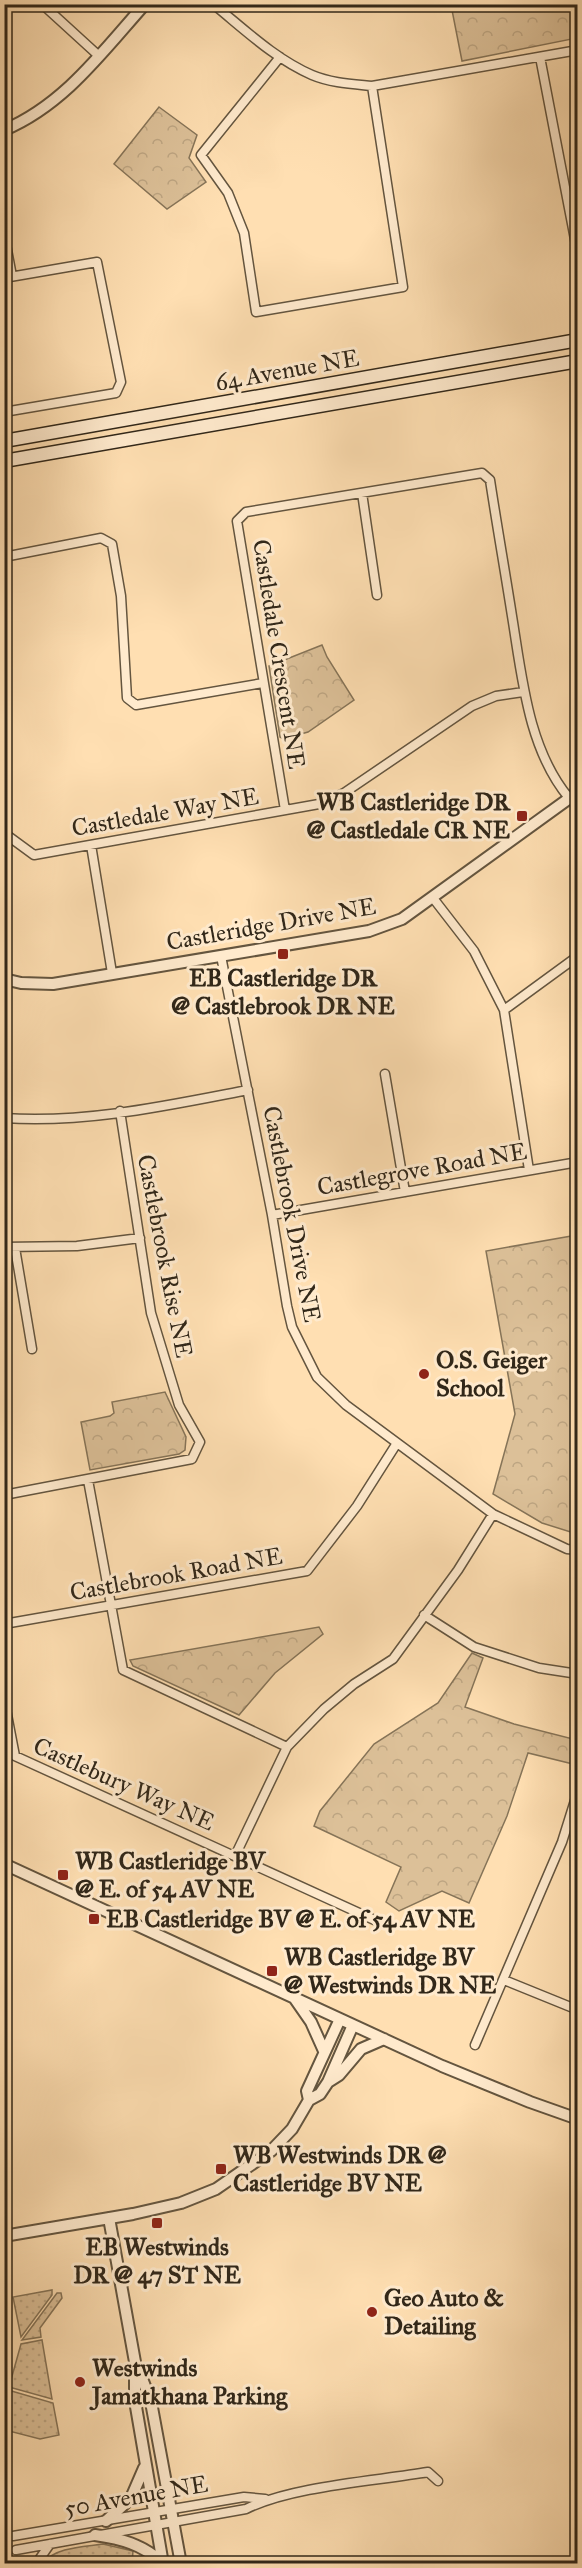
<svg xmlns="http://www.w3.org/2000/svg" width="582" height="2568" font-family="'IM FELL Great Primer',serif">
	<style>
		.grass { fill: url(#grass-dots); stroke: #867458; stroke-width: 1.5 }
		.park { fill: url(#park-crowns); stroke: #867458; stroke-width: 1.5 }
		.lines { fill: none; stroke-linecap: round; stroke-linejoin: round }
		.minor-casing { stroke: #64553f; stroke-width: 11 }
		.tertiary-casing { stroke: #64553f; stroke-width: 14 }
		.secondary-casing { stroke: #312719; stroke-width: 15 }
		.minor { stroke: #ffeacd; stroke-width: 8 }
		.tertiary { stroke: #ffeacd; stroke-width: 10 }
		.secondary { stroke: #ffeacd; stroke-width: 12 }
		.poi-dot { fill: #8f2418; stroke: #ffeacd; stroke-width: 2 }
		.labels { text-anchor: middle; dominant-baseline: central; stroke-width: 6; stroke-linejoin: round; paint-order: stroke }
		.street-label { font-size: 24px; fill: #312719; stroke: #ffeacd }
		.poi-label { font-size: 24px; font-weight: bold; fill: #312719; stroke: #ffeacd; text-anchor: start }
	</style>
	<defs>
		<pattern id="grass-dots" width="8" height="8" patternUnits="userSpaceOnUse" patternTransform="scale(1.5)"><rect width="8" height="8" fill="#dcc098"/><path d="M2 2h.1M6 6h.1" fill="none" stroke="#bda582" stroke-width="1.8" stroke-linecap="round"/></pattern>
		<pattern id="park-crowns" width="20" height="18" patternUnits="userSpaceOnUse" patternTransform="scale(1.5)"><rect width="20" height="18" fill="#dcc098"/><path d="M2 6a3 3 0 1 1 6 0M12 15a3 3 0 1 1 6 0" fill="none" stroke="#bda582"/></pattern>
	</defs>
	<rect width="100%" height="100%" fill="#ffdfb2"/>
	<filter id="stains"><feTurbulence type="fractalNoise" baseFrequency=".00333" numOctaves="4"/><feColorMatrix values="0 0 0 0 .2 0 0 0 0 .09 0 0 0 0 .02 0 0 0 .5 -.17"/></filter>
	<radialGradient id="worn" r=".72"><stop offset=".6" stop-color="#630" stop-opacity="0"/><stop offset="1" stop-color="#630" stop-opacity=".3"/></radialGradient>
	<path class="grass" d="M52 2290V2295L21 2337 13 2297Z
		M57 2293H61L62 2298 40 2328 41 2337 22 2340Z
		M42 2340 52 2399 9 2387 21 2344Z
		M8 2390 53 2403 59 2435 40 2439 5 2430V2403Z
		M103 2544 133 2551 132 2563H43C56 2547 83 2547 103 2544Z"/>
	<path class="park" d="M451 5H577V38L462 61Z
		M159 107 197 135 189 158 206 182 167 209 114 164Z
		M322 645 327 657 354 700 308 732 283 739 280 737 269 666Z
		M577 1235H578L577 1534 542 1523 493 1494 515 1414 486 1251Z
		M165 1392 186 1437 185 1450 179 1454 90 1470 81 1422 110 1416 114 1413 112 1402Z
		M319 1627 323 1634 275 1673 239 1715 133 1666 130 1660Z
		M472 1653 483 1658 465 1707 514 1724 577 1740V1765L528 1753 507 1816 469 1903 442 1891 399 1911 386 1902 401 1867 314 1826 320 1811 374 1744 438 1703Z"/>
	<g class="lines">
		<defs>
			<path id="minor" d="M42 4 99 56
				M213 4C244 29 275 59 312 75 331 83 352 84 372 86L578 50
				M280 57 201 155 228 193 244 233 256 312 403 287 372 86
				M540 57 578 255
				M4 234 12 276
				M4 278 97 262 121 382 116 393 4 412
				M362 493 377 595
				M4 557 101 538 112 544 121 596 127 698 136 705 263 683
				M285 810 237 521 246 512 482 473 490 480C497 526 505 571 512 616 522 677 528 749 569 798
				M4 833 34 855 319 804 344 793 472 706 496 696 523 692
				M91 845 112 973
				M433 898 474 951 504 1010 529 1170
				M221 956 272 1215 287 1306 292 1327 317 1377 346 1405 493 1514 567 1549 578 1550
				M504 1010 578 956
				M385 1074 405 1192
				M4 1118C84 1124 170 1105 248 1090
				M272 1215 578 1162
				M4 1247 77 1246 140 1238
				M15 1248 32 1349
				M88 1480 123 1670 287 1747
				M4 1495 192 1459 200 1442 179 1405 151 1313 120 1111
				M424 1615 474 1647 539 1668 578 1674
				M4 1624 307 1571 357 1506 397 1443
				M4 1699 15 1756 381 1923
				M235 1856 287 1747 324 1709 354 1684 393 1659 458 1570 493 1514
				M504 1980 578 2010
				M475 2045 562 1842 578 1791
				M13 2536 244 2497 265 2499
				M16 2550 246 2509C292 2486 376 2481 428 2472L438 2481
				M36 2564 50 2544"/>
			<path id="tertiary" d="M4 130C64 105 103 51 145 4
				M4 979 21 983 53 984 369 931 402 919 578 792
				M4 1864 442 2066 530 2102 578 2119
				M295 1999 311 2022 324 2051
				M328 2082 339 2075 361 2049 384 2039
				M309 2100 307 2091 340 2019
				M109 2218 135 2362V2401L163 2564
				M4 2236 133 2214 181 2203 216 2189 271 2151 292 2129 309 2100 320 2094 328 2082 353 2025
				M138 2368 151 2402 181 2564
				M106 2521 131 2498 144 2468
				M95 2535C122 2539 141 2544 162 2562"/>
			<path id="secondary" d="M4 441 578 340
				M4 461 578 361"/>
		</defs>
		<use href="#minor" class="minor-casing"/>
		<use href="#tertiary" class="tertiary-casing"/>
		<use href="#secondary" class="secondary-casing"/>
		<use href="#minor" class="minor"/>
		<use href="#tertiary" class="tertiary"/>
		<use href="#secondary" class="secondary"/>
	</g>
	<g class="poi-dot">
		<rect x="516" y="810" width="12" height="12" rx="3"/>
		<rect x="277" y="948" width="12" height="12" rx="3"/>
		<circle cx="424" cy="1374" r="6"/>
		<rect x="57" y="1869" width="12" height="12" rx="3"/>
		<rect x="88" y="1913" width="12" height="12" rx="3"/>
		<rect x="266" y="1965" width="12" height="12" rx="3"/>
		<rect x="215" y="2163" width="12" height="12" rx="3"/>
		<rect x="151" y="2217" width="12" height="12" rx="3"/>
		<circle cx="372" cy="2312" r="6"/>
		<circle cx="80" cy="2382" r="6"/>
	</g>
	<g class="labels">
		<g class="street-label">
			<text transform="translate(287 370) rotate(-10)">64 Avenue NE</text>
			<text transform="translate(279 654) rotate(81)">Castledale Crescent NE</text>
			<text transform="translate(165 812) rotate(-10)">Castledale Way NE</text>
			<text transform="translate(271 924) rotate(-10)">Castleridge Drive NE</text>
			<text transform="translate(422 1169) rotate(-10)">Castlegrove Road NE</text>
			<text transform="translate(292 1214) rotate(79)">Castlebrook Drive NE</text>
			<text transform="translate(165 1256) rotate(79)">Castlebrook Rise NE</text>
			<text transform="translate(176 1574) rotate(-10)">Castlebrook Road NE</text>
			<text transform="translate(124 1784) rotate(24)">Castlebury Way NE</text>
			<text transform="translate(136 2496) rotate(-10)">50 Avenue NE</text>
		</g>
		<g class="poi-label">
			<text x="510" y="802" text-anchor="end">WB Castleridge DR<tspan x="510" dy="28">@ Castledale CR NE</tspan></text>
			<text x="283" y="978" text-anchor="middle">EB Castleridge DR<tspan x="283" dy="28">@ Castlebrook DR NE</tspan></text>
			<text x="436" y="1360">O.S. Geiger<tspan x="436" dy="28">School</tspan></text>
			<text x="75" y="1861">WB Castleridge BV<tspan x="75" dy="28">@ E. of 54 AV NE</tspan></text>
			<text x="106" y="1919">EB Castleridge BV @ E. of 54 AV NE</text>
			<text x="284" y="1957">WB Castleridge BV<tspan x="284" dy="28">@ Westwinds DR NE</tspan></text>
			<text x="233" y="2155">WB Westwinds DR @<tspan x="233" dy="28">Castleridge BV NE</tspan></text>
			<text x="157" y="2247" text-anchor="middle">EB Westwinds<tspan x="157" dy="28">DR @ 47 ST NE</tspan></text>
			<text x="384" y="2298">Geo Auto &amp;<tspan x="384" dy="28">Detailing</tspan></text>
			<text x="92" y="2368">Westwinds<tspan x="92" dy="28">Jamatkhana Parking</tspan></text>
		</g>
	</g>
	<rect width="582" height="2568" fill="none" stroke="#ffdfb2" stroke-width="24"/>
	<rect x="6" y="6" width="570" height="2556" fill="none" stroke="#312719" stroke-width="3"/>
	<rect x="12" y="12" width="558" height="2544" fill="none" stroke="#312719" stroke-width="1.5"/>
	<rect width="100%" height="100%" filter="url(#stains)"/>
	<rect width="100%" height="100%" fill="url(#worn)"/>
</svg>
